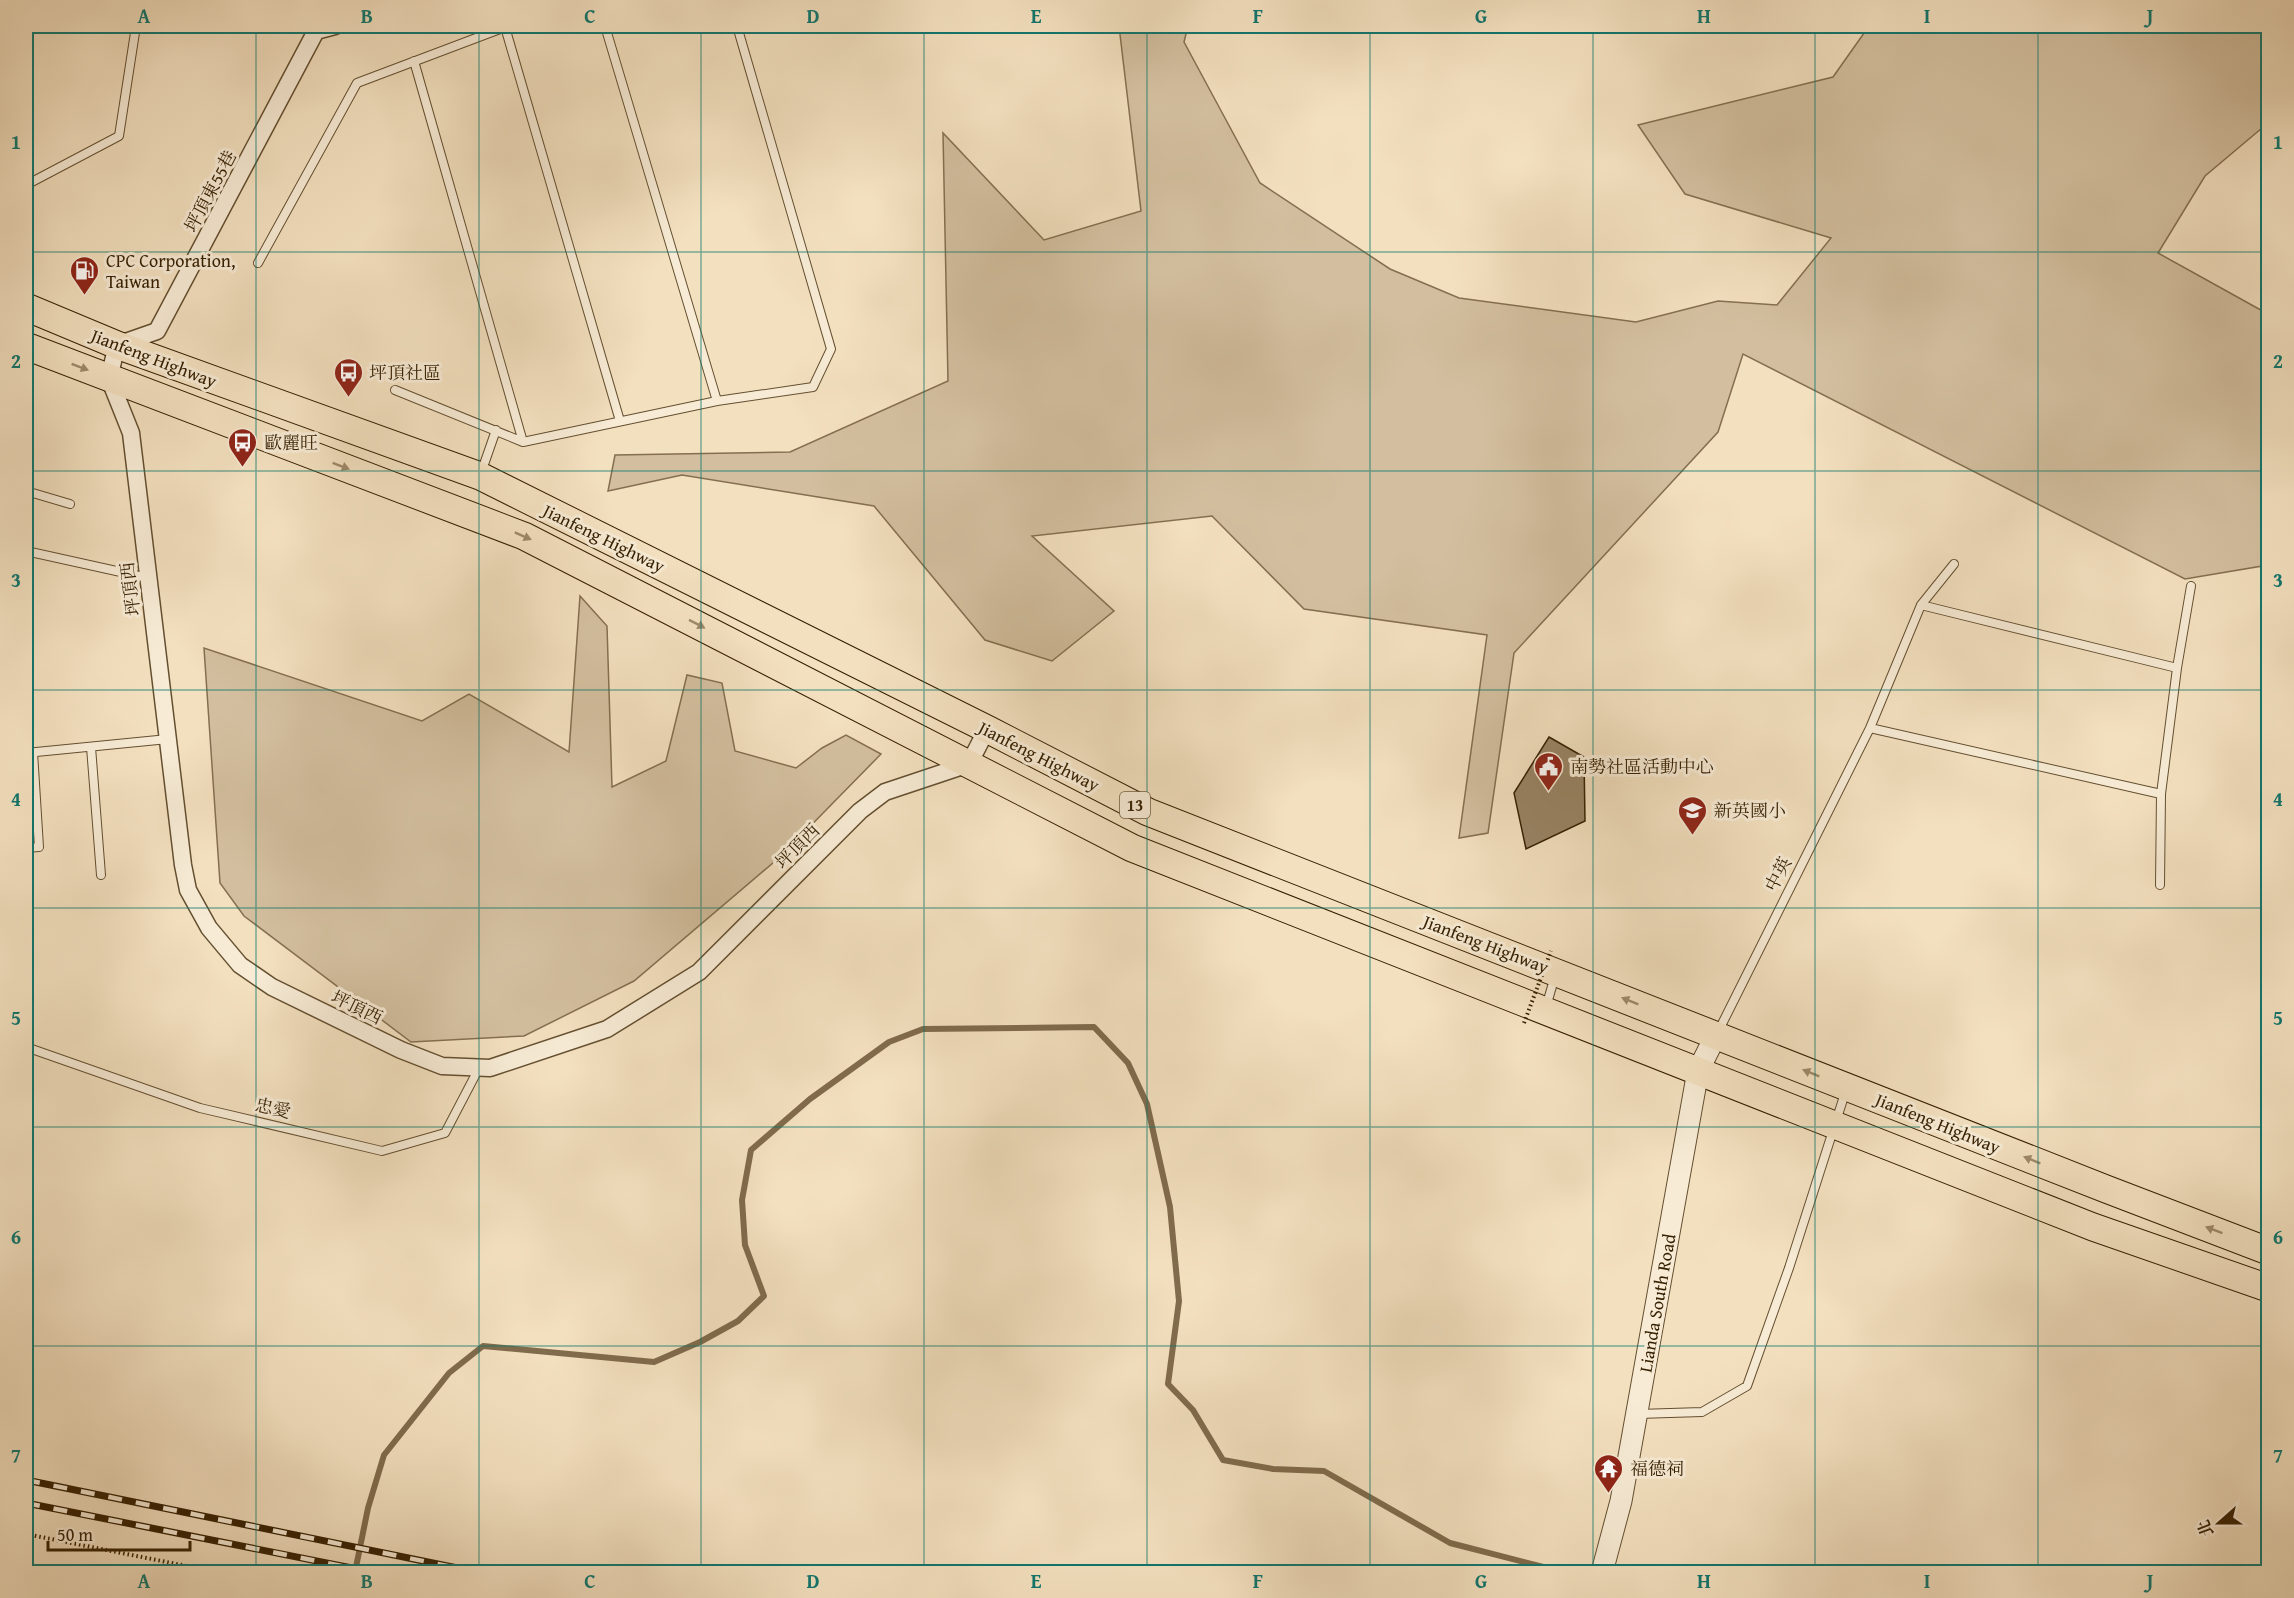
<svg xmlns="http://www.w3.org/2000/svg" width="2294" height="1598" font-family="'Gentium Book Plus','Noto Serif TC',serif">
	<style>
		.green { fill: #d3bf9f; stroke: #846f50; stroke-width: 1.5 }
		.lines { fill: none; stroke-linecap: round; stroke-linejoin: round }
		.stream { stroke: #806b4c; stroke-width: 6 }
		.building { fill: #988364; stroke: #351f01; stroke-width: 1.5 }
		.service-casing { stroke: #644f30; stroke-width: 10 }
		.minor-casing { stroke: #644f30; stroke-width: 19 }
		.tertiary-casing { stroke: #644f30; stroke-width: 23 }
		.primary-casing { stroke: #351f01; stroke-width: 29 }
		.path { stroke: #351f01; stroke-width: 4; stroke-dasharray: 1.5 3; stroke-linecap: butt }
		.service { stroke: #f7ebd5; stroke-width: 8 }
		.minor { stroke: #f7ebd5; stroke-width: 16 }
		.tertiary { stroke: #f7ebd5; stroke-width: 21 }
		.primary { stroke: #f3e0bf; stroke-width: 27 }
		.rail-casing { stroke: #351f01; stroke-width: 7 }
		.rail { stroke: #f7ebd5; stroke-width: 4.5; stroke-dasharray: 14; stroke-linecap: butt }
		.path-bridge { stroke: #351f01; stroke-width: 4; stroke-dasharray: 1.5 3; stroke-linecap: butt }
		.oneway { fill: #9e896a }
		.grid { fill: none; stroke: #0f766e; stroke-width: 1.5; stroke-opacity: 0.55 }
		.labels { text-anchor: middle; dominant-baseline: central; stroke-width: 6; stroke-linejoin: round; paint-order: stroke }
		.shield { fill: #f7ebd5; stroke: #6f5c41; stroke-width: 1.5 }
		.shield-label { font-size: 16px; font-weight: bold; fill: #351f01 }
		.street-label { font-size: 18px; fill: #351f01; stroke: #f7ebd5 }
		.poi-label { font-size: 18px; fill: #351f01; stroke: #f7ebd5; text-anchor: start }
		.neatline { fill: none; stroke: #0f766e; stroke-width: 2 }
		.grid-label { font-size: 20px; text-anchor: middle; font-weight: bold; fill: #0f766e }
	</style>
	<rect width="100%" height="100%" fill="#f3e0bf"/>
	<filter id="stains"><feTurbulence type="fractalNoise" baseFrequency=".00333" numOctaves="4"/><feColorMatrix values="0 0 0 0 .2 0 0 0 0 .09 0 0 0 0 .02 0 0 0 .5 -.17"/></filter>
	<radialGradient id="worn" r=".72"><stop offset=".6" stop-color="#630" stop-opacity="0"/><stop offset="1" stop-color="#630" stop-opacity=".3"/></radialGradient>
	<path class="green" d="M1119 26H1188L1184 42 1260 183 1390 269 1459 298 1636 322 1718 301 1777 305 1831 238 1685 194 1638 125 1833 77 1869 26H2268V123L2205 176 2158 253 2268 314V565L2185 579 1743 354 1718 432 1514 653 1488 833 1459 838 1487 635 1304 609 1212 516 1032 536 1114 611 1052 661 985 640 874 506 682 475 608 491 615 455 790 452 948 381 943 133 1044 240 1141 211Z
		M580 596 607 626 612 787 666 761 687 675 722 683 735 751 796 768 822 748 846 735 881 754 780 857 634 981 524 1036 411 1042 244 916 220 883 204 648 422 721 469 694 569 752Z"/>
	<g class="lines">
		<path class="stream" d="M355 1572 368 1508 384 1455 449 1373 483 1346 654 1362 700 1342 738 1321 764 1296 745 1245 742 1200 751 1150 810 1099 889 1042 923 1029 1094 1027 1128 1063 1147 1104 1170 1207 1179 1301 1168 1384 1193 1410 1223 1460 1273 1469 1324 1471 1450 1543 1563 1572"/>
	</g>
	<path class="building" d="M1549 737 1584 757 1585 821 1526 849 1514 793Z"/>
	<g class="lines">
		<defs>
			<path id="service" d="M605 26 717 401
				M505 27 620 421
				M414 61 523 442
				M26 185 119 136 136 26
				M258 263 357 83 508 26
				M395 390 523 442 717 401 813 387 831 349 737 26
				M481 473 496 430
				M26 491 70 504
				M26 551 148 578
				M1921 605 2177 668
				M1870 728 2161 794
				M91 747 101 875
				M26 753 168 739
				M26 848 39 847 33 752
				M2160 885 2161 794 2177 668 2191 586
				M1546 1007 1555 976
				M1718 1032 1870 728 1921 605 1954 564
				M26 1047 200 1108 382 1151 445 1133 479 1068
				M1638 1414 1702 1412 1747 1386 1789 1268 1846 1090"/>
			<path id="minor" d="M316 31 157 331 117 345 109 378 131 433 183 865 188 890 209 928 240 965 272 987 401 1050 442 1066 490 1068 607 1029 699 972 860 811 885 792 969 764 987 729
				M316 31 335 26"/>
			<path id="tertiary" d="M1602 1572 1621 1501 1698 1071 1716 1035"/>
			<path id="primary" d="M26 307 117 345 480 476 987 729 1148 812 2106 1189 2268 1251
				M26 346 524 536 1132 848 2093 1227 2268 1288"/>
		</defs>
		<use href="#service" class="service-casing"/>
		<use href="#minor" class="minor-casing"/>
		<use href="#tertiary" class="tertiary-casing"/>
		<use href="#primary" class="primary-casing"/>
		<path class="path" d="M26 1534 217 1572"/>
		<use href="#service" class="service"/>
		<use href="#minor" class="minor"/>
		<use href="#tertiary" class="tertiary"/>
		<use href="#primary" class="primary"/>
		<defs>
			<path id="rail" d="M26 1480 477 1572
				M26 1503 372 1572"/>
		</defs>
		<use href="#rail" class="rail-casing"/>
		<use href="#rail" class="rail"/>
		<path class="path-bridge" d="M1524 1023 1551 951"/>
	</g>
	<defs><path id="oneway-solid" d="M-6-.8H1V-3.2L6.5 0L1 3.2V.8H-6Z" transform="scale(1.5)"/></defs>
	<g class="oneway">
		<use href="#oneway-solid" transform="translate(80 367) rotate(21)"/>
		<use href="#oneway-solid" transform="translate(341 466) rotate(21)"/>
		<use href="#oneway-solid" transform="translate(523 536) rotate(24)"/>
		<use href="#oneway-solid" transform="translate(697 624) rotate(27)"/>
		<use href="#oneway-solid" transform="translate(1630 1001) rotate(-158)"/>
		<use href="#oneway-solid" transform="translate(1811 1073) rotate(-158)"/>
		<use href="#oneway-solid" transform="translate(2032 1160) rotate(-158)"/>
		<use href="#oneway-solid" transform="translate(2214 1230) rotate(-159)"/>
	</g>
	<path class="grid" d="M256 26V1572M479 26V1572M701 26V1572M924 26V1572M1147 26V1572M1370 26V1572M1593 26V1572M1815 26V1572M2038 26V1572M26 252H2268M26 471H2268M26 690H2268M26 908H2268M26 1127H2268M26 1346H2268"/>
	<defs>
		<symbol id="fuel-pin" viewBox="-11 -11 22 30"><path d="M0 17L-7.5 6A9.5 9.5 0 1 1 7.5 6Z" fill="#8f2418" stroke="#f7ebd5"/><path d="M-5.5-6h7V0h2V4h1.3V-2.5L3-4.5l.8-.8L6-3V5H2.5V1h-1V6h-7ZM-4.2-4.7v3.2H.2V-4.7Z" fill="#fff"/></symbol>
		<symbol id="bus-pin" viewBox="-11 -11 22 30"><path d="M0 17L-7.5 6A9.5 9.5 0 1 1 7.5 6Z" fill="#8f2418" stroke="#f7ebd5"/><path d="M-5-6H5V4H4V6H2V4H-2V6H-4V4H-5ZM-3.5-4V0h7V-4ZM-3.5 1.2v1.5H-2V1.2ZM2 1.2v1.5H3.5V1.2Z" fill="#fff"/></symbol>
		<symbol id="civic-pin" viewBox="-11 -11 22 30"><path d="M0 17L-7.5 6A9.5 9.5 0 1 1 7.5 6Z" fill="#8f2418" stroke="#f7ebd5"/><path d="M-.6-6.5H3V-4.5H.6V-3L4-1V1h2V6H-6V1h2V-1L-.6-3ZM-1.2 2.5V6h2.4V2.5Z" fill="#fff"/></symbol>
		<symbol id="school-pin" viewBox="-11 -11 22 30"><path d="M0 17L-7.5 6A9.5 9.5 0 1 1 7.5 6Z" fill="#8f2418" stroke="#f7ebd5"/><path d="M0-5L7-2L0 1L-7-2ZM-4 1L0 2.5L4 1V4Q0 6-4 4Z" fill="#fff"/></symbol>
		<symbol id="temple-pin" viewBox="-11 -11 22 30"><path d="M0 17L-7.5 6A9.5 9.5 0 1 1 7.5 6Z" fill="#8f2418" stroke="#f7ebd5"/><path d="M0-6L5-2H3V0L6.5 2.5H4V6H1.5V3h-3V6H-4V2.5H-6.5L-3 0V-2H-5Z" fill="#fff"/></symbol>
	</defs>
	<g fill-rule="evenodd">
		<use href="#fuel-pin" x="68" y="254" width="33" height="45"/>
		<use href="#bus-pin" x="332" y="356" width="33" height="45"/>
		<use href="#bus-pin" x="226" y="426" width="33" height="45"/>
		<use href="#civic-pin" x="1532" y="750" width="33" height="45"/>
		<use href="#school-pin" x="1676" y="794" width="33" height="45"/>
		<use href="#temple-pin" x="1592" y="1452" width="33" height="45"/>
	</g>
	<g class="labels">
		<rect class="shield" x="1120" y="792" width="30" height="26" rx="4.5"/>
		<g class="shield-label">
			<text x="1135" y="805">13</text>
		</g>
		<g class="street-label">
			<text transform="translate(210 191) rotate(-62)">坪頂東55巷</text>
			<text transform="translate(154 358) rotate(21)">Jianfeng Highway</text>
			<text transform="translate(604 538) rotate(26)">Jianfeng Highway</text>
			<text transform="translate(130 589) rotate(-97)">坪頂西</text>
			<text transform="translate(1039 756) rotate(27)">Jianfeng Highway</text>
			<text transform="translate(797 846) rotate(-45)">坪頂西</text>
			<text transform="translate(1778 874) rotate(-63)">中英</text>
			<text transform="translate(1486 944) rotate(21)">Jianfeng Highway</text>
			<text transform="translate(357 1007) rotate(26)">坪頂西</text>
			<text transform="translate(273 1108) rotate(13)">忠愛</text>
			<text transform="translate(1938 1123) rotate(22)">Jianfeng Highway</text>
			<text transform="translate(1657 1303) rotate(-80)">Lianda South Road</text>
		</g>
		<g class="poi-label">
			<text x="106" y="260">CPC Corporation,<tspan x="106" dy="21">Taiwan</tspan></text>
			<text x="369" y="372">坪頂社區</text>
			<text x="264" y="442">歐麗旺</text>
			<text x="1570" y="766">南勢社區活動中心</text>
			<text x="1714" y="810">新英國小</text>
			<text x="1630" y="1468">福德祠</text>
		</g>
	</g>
	<rect width="2294" height="1598" fill="none" stroke="#f3e0bf" stroke-width="66"/>
	<g transform="translate(2219 1523) rotate(249)" stroke="#f7ebd5" stroke-width="4.5" paint-order="stroke">
	<path d="M0-4.5L10 22L0 15L-10 22Z" fill="#351f01"/>
	<text y="-9" font-size="16" font-weight="bold" text-anchor="middle" fill="#351f01">北</text>
	</g>
	<path d="M48 1541v9h142v-9" fill="none" stroke="#351f01" stroke-width="3"/>
	<text x="57" y="1541" font-size="18" fill="#351f01" stroke="#f7ebd5" stroke-width="4.5" paint-order="stroke">50 m</text>
	<rect x="33" y="33" width="2228" height="1532" class="neatline"/>
	<g class="grid-label">
		<text x="144" y="23">A</text>
		<text x="367" y="23">B</text>
		<text x="590" y="23">C</text>
		<text x="813" y="23">D</text>
		<text x="1036" y="23">E</text>
		<text x="1258" y="23">F</text>
		<text x="1481" y="23">G</text>
		<text x="1704" y="23">H</text>
		<text x="1927" y="23">I</text>
		<text x="2150" y="23">J</text>
		<text x="16" y="149">1</text>
		<text x="2278" y="149">1</text>
		<text x="16" y="368">2</text>
		<text x="2278" y="368">2</text>
		<text x="16" y="587">3</text>
		<text x="2278" y="587">3</text>
		<text x="16" y="806">4</text>
		<text x="2278" y="806">4</text>
		<text x="16" y="1025">5</text>
		<text x="2278" y="1025">5</text>
		<text x="16" y="1244">6</text>
		<text x="2278" y="1244">6</text>
		<text x="16" y="1462">7</text>
		<text x="2278" y="1462">7</text>
		<text x="144" y="1588">A</text>
		<text x="367" y="1588">B</text>
		<text x="590" y="1588">C</text>
		<text x="813" y="1588">D</text>
		<text x="1036" y="1588">E</text>
		<text x="1258" y="1588">F</text>
		<text x="1481" y="1588">G</text>
		<text x="1704" y="1588">H</text>
		<text x="1927" y="1588">I</text>
		<text x="2150" y="1588">J</text>
	</g>
	<rect width="100%" height="100%" filter="url(#stains)"/>
	<rect width="100%" height="100%" fill="url(#worn)"/>
</svg>
